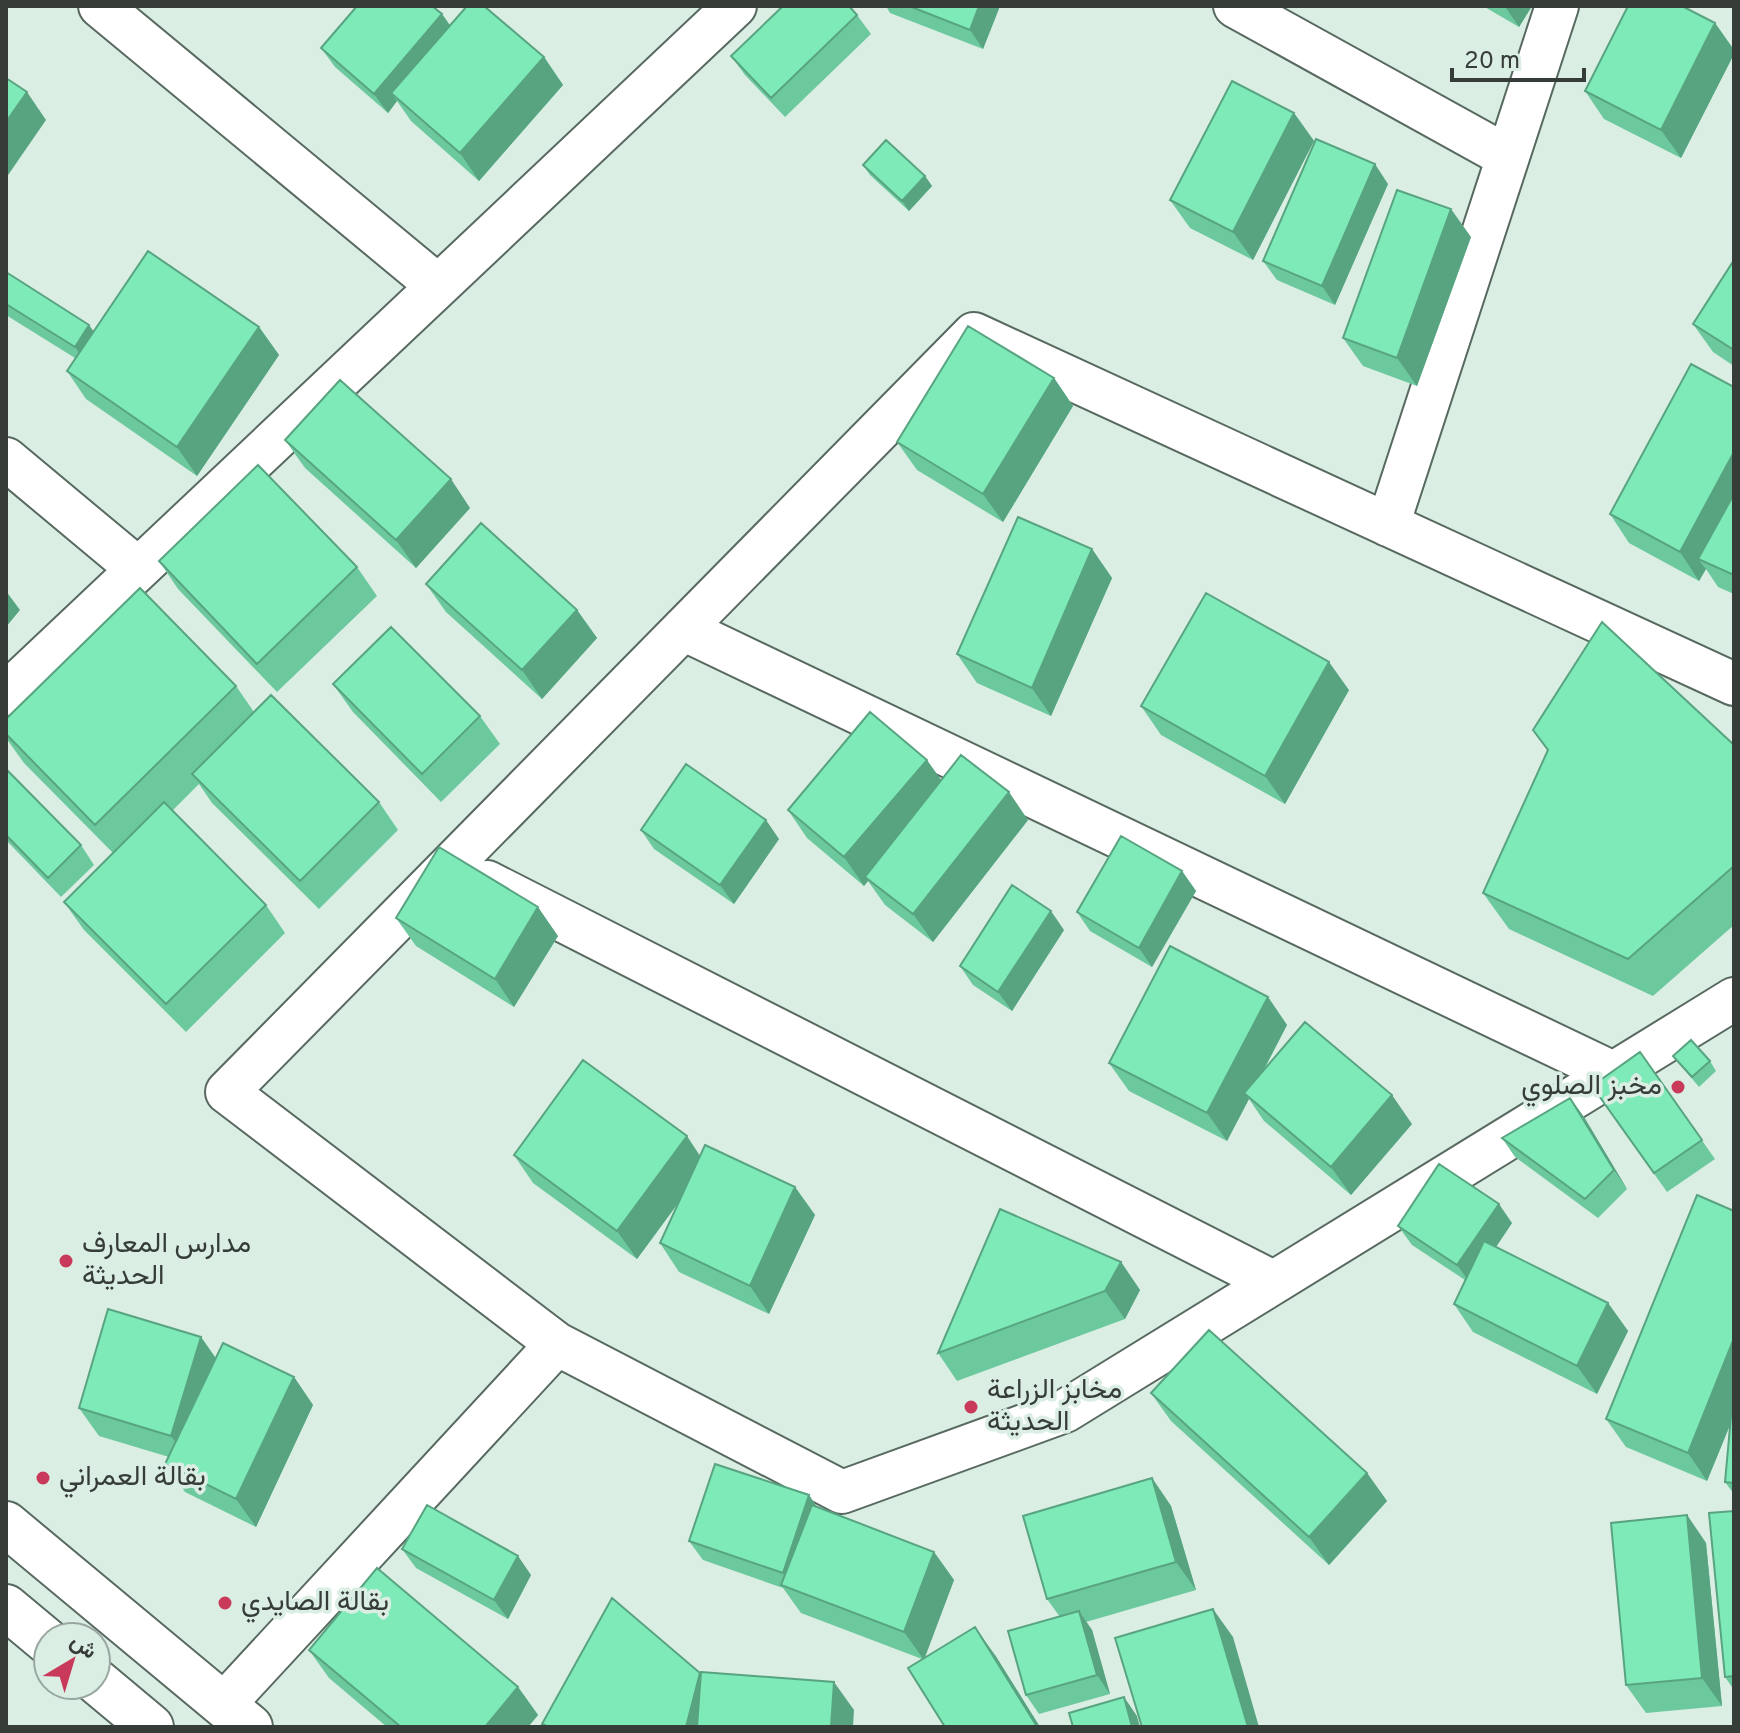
<svg xmlns="http://www.w3.org/2000/svg" width="1740" height="1733" font-family="Overpass,Vazirmatn,sans-serif">
	<style>
		.lines { fill: none; stroke-linecap: round; stroke-linejoin: round }
		.street-casing { stroke: #586960; stroke-width: 46 }
		.secondary-casing { stroke: #586960; stroke-width: 48 }
		.street { stroke: #fff; stroke-width: 42 }
		.secondary { stroke: #fff; stroke-width: 44 }
		.wall { fill: #6cc99e }
		.shaded-wall { fill: #58a481 }
		.building { fill: #7eeab8; stroke: #58a481; stroke-width: 2 }
		.poi-dot { fill: #c93959; stroke: #dbeee4; stroke-width: 3 }
		.labels { text-anchor: middle; dominant-baseline: central; stroke-width: 7; stroke-linejoin: round; paint-order: stroke }
		.poi-label { font-size: 28px; fill: #363d39; stroke: #dbeee4; text-anchor: start }
	</style>
	<rect width="100%" height="100%" fill="#dbeee4"/>
	<g class="lines">
		<defs>
			<path id="street" d="M100 6 438 286
				M1235 6 1508 157
				M6 459 138 569
				M1388 525 1557 6
				M683 629 1613 1073
				M1734 684 974 334 227 1092 557 1344 842 1492 1065 1411 1734 999
				M6 694 735 6
				M487 882 1273 1282
				M223 1705 557 1344"/>
			<path id="secondary" d="M6 1524 250 1727
				M6 1607 48 1642
				M96 1681 151 1727"/>
		</defs>
		<use href="#street" class="street-casing"/>
		<use href="#secondary" class="secondary-casing"/>
		<use href="#street" class="street"/>
		<use href="#secondary" class="secondary"/>
	</g>
	<path class="wall" d="M886 6H1000L983 49 890 13Z
		M1483 6H1532L1519 27Z
		M442 14 450 25 544 57 563 85 479 181 411 121 397 101 388 113 335 67 321 48Z
		M857 15 871 34 785 117 745 75 731 56Z
		M1715 23 1734 50V54L1681 158 1604 119 1585 91Z
		M1294 113 1314 141 1253 260 1190 228 1170 200Z
		M863 165 925 176 932 186 909 211 870 175Z
		M1388 184 1335 305 1277 280 1263 261Z
		M1471 237 1417 386 1363 366 1343 338Z
		M1734 260V366L1713 352 1693 324Z
		M6 272 89 325 94 332 259 327 279 355 197 476 86 399 67 371 75 358 6 315Z
		M1054 378 1073 406 1003 522 917 470 897 442Z
		M1734 387V594L1718 587 1706 569 1699 581 1629 543 1610 514Z
		M285 440 470 508 416 568 305 468Z
		M1092 549 1112 578 1051 716 977 683 957 654Z
		M159 561 357 567 377 596 277 692 178 589Z
		M426 584 577 610 597 638 542 699 446 612Z
		M333 684 480 716 500 744 441 802 353 712Z
		M236 686 254 712 379 802 398 830 319 909 212 803 199 784 172 811 266 905 285 933 186 1032 84 930 64 902 113 853 24 763 6 738V719Z
		M1349 690 1285 804 1161 735 1141 706Z
		M1533 730 1734 745V925L1653 996 1509 929 1483 893 1548 751Z
		M6 769 81 845 94 865 61 897 6 840Z
		M941 780 1028 820 933 942 885 905 868 881 864 886 807 838 788 810Z
		M641 830 779 839 734 904 654 849Z
		M1182 871 1196 891 1152 967 1090 931 1077 912Z
		M396 918 558 936 514 1007 416 946Z
		M1064 930 1012 1011 973 985 960 966Z
		M1268 997 1287 1025 1264 1070 1412 1124 1351 1195 1264 1121 1249 1099 1227 1141 1129 1091 1109 1063Z
		M1640 1052 1715 1159 1667 1192 1592 1086Z
		M1673 1056 1710 1061 1716 1071 1699 1087Z
		M1570 1098 1584 1117 1627 1189 1598 1218 1515 1157 1502 1138Z
		M514 1155 700 1156 795 1187 815 1215 769 1314 679 1272 660 1243 679 1202 637 1259 533 1183Z
		M1734 1211V1494L1725 1482 1731 1423 1707 1481 1626 1447 1606 1419Z
		M1512 1223 1496 1247 1608 1303 1628 1331 1597 1394 1473 1332 1454 1304 1465 1280 1412 1245 1398 1226Z
		M1121 1262 1140 1290 1125 1319 957 1381 938 1353Z
		M201 1337 216 1358 294 1377 313 1405 256 1527 185 1492 165 1464 169 1457 99 1436 79 1408Z
		M1151 1393 1367 1473 1387 1501 1329 1565 1171 1421Z
		M1152 1478 1171 1506 1196 1590 1086 1622 1092 1630 1110 1694 1039 1714 1026 1695 1060 1617 1047 1599Z
		M809 1495 817 1507 934 1552 954 1580 924 1658 995 1655 1040 1727H945L922 1659 801 1613 783 1588 703 1560 689 1541Z
		M1734 1511V1690L1725 1677Z
		M1687 1515 1706 1543 1722 1706 1646 1713 1626 1685Z
		M402 1549 531 1575 508 1619 416 1568Z
		M309 1650 518 1687 538 1715 528 1727H387L329 1678Z"/>
	<path class="shaded-wall" d="M979 6H1000L983 49 970 30Z
		M1507 6H1532L1519 27 1506 8Z
		M442 14 455 33 391 93 397 101 388 113 374 94Z
		M1715 23 1734 50V54L1681 158 1661 130Z
		M544 57 563 85 479 181 460 153Z
		M27 92 46 120 6 178V122Z
		M1294 113 1314 141 1253 260 1233 232Z
		M1375 164 1388 184 1335 305 1322 286Z
		M925 176 932 186 909 211 902 201Z
		M1451 209 1471 237 1417 386 1397 358Z
		M89 325 102 344 88 366 75 347Z
		M259 327 279 355 197 476 177 447Z
		M1054 378 1073 406 1003 522 983 494Z
		M1734 452V517L1698 559 1706 569 1699 581 1680 552Z
		M451 479 470 508 416 568 396 540Z
		M1092 549 1112 578 1051 716 1032 688Z
		M6 591 20 610 6 627Z
		M577 610 597 638 542 699 522 670Z
		M1329 662 1349 690 1285 804 1265 776Z
		M927 760 947 788 865 877 868 881 864 886 844 857Z
		M1009 792 1028 820 933 942 913 914Z
		M766 820 779 839 734 904 720 885Z
		M1182 871 1196 891 1152 967 1139 948Z
		M538 907 558 936 514 1007 495 979Z
		M1051 911 1064 930 1012 1011 998 992Z
		M1268 997 1287 1025 1249 1097 1244 1093 1249 1099 1227 1141 1207 1113Z
		M1392 1095 1412 1124 1351 1195 1331 1167Z
		M1570 1098 1584 1117 1627 1189 1614 1170Z
		M687 1136 706 1165 637 1259 617 1231Z
		M795 1187 815 1215 769 1314 750 1286Z
		M1499 1204 1512 1223 1471 1284 1457 1265Z
		M1121 1262 1140 1290 1125 1319 1105 1291Z
		M1608 1303 1628 1331 1597 1394 1577 1366Z
		M201 1337 220 1365 191 1464 171 1436Z
		M1734 1338V1415L1707 1481 1688 1453Z
		M294 1377 313 1405 256 1527 236 1499Z
		M1367 1473 1387 1501 1329 1565 1309 1537Z
		M1152 1478 1171 1506 1196 1590 1176 1562Z
		M809 1495 822 1515 797 1592 783 1573Z
		M1687 1515 1706 1543 1722 1706 1702 1678Z
		M934 1552 954 1580 924 1660 904 1632Z
		M518 1556 531 1575 508 1619 494 1600Z
		M1213 1609 1233 1637 1259 1727H1248Z
		M1079 1611 1092 1630 1110 1694 1097 1675Z
		M975 1627 995 1655 1040 1727H1038L1036 1725Z
		M700 1673 719 1701 713 1727H686Z
		M834 1682 854 1710 853 1727H831Z
		M518 1687 538 1715 528 1727H485Z
		M1124 1697 1137 1716 1140 1727H1132Z"/>
	<path class="building" d="M357 6H432L442 14 374 94 321 48Z
		M467 6H484L544 57 460 153 391 93Z
		M783 6H849L857 15 771 98 731 56Z
		M909 6H979L970 30Z
		M1628 6H1682L1715 23 1661 130 1585 91Z
		M6 78 27 92 6 122Z
		M1232 81 1294 113 1233 232 1170 200Z
		M1316 139 1375 164 1322 286 1263 261Z
		M886 140 925 176 902 201 863 165Z
		M1397 190 1451 209 1397 358 1343 338Z
		M148 251 259 327 177 447 67 371Z
		M1734 260V350L1693 324Z
		M6 272 89 325 75 347 6 304Z
		M968 326 1054 378 983 494 897 442Z
		M1691 364 1734 387V452L1680 552 1610 514Z
		M340 380 451 479 396 540 285 440Z
		M258 465 357 567 257 664 159 561Z
		M1734 494V575L1698 559Z
		M1018 517 1092 549 1032 688 957 654Z
		M481 523 577 610 522 670 426 584Z
		M140 588 236 686 95 825 6 734V719Z
		M1206 593 1329 662 1265 776 1141 706Z
		M1602 622 1734 745V866L1628 959 1483 893 1548 750 1533 730Z
		M391 627 480 716 422 774 333 684Z
		M271 695 379 802 300 881 192 774Z
		M870 712 927 760 844 857 788 810Z
		M961 755 1009 792 913 914 865 877Z
		M686 764 766 820 720 885 641 830Z
		M6 769 81 845 48 878 6 835Z
		M164 802 266 905 166 1004 64 902Z
		M1121 836 1182 871 1139 948 1077 912Z
		M439 847 538 907 495 979 396 918Z
		M1012 885 1051 911 998 992 960 966Z
		M1170 946 1268 997 1207 1113 1109 1063Z
		M1305 1022 1392 1095 1331 1167 1244 1093Z
		M1691 1040 1710 1061 1692 1077 1673 1056Z
		M1640 1052 1702 1140 1654 1173 1592 1086Z
		M583 1060 687 1136 617 1231 514 1155Z
		M1570 1098 1614 1170 1585 1199 1502 1138Z
		M705 1145 795 1187 750 1286 660 1243Z
		M1439 1164 1499 1204 1457 1265 1398 1226Z
		M1697 1195 1734 1211V1338L1688 1453 1606 1419Z
		M1000 1209 1121 1262 1105 1291 938 1353Z
		M1484 1241 1608 1303 1577 1366 1454 1304Z
		M108 1309 201 1337 171 1436 79 1408Z
		M1209 1330 1367 1473 1309 1537 1151 1393Z
		M223 1343 294 1377 236 1499 165 1464Z
		M1733 1394H1734V1483L1725 1482Z
		M715 1464 809 1495 783 1573 689 1541Z
		M1152 1478 1176 1562 1047 1599 1023 1516Z
		M427 1505 518 1556 494 1600 402 1549Z
		M812 1505 934 1552 904 1632 781 1585Z
		M1734 1511V1676L1725 1677 1709 1513Z
		M1687 1515 1702 1678 1626 1685 1611 1523Z
		M377 1568 518 1687 485 1727H401L309 1650Z
		M612 1598 700 1673 686 1727H549L542 1724Z
		M1213 1609 1248 1727H1142L1115 1638Z
		M1079 1611 1097 1675 1026 1695 1008 1631Z
		M975 1627 1036 1725 1033 1727H945L908 1668Z
		M701 1672 834 1682 831 1727H697Z
		M1124 1697 1132 1727H1073L1069 1713Z"/>
	<g class="poi-dot">
		<circle cx="1678" cy="1087" r="8"/>
		<circle cx="66" cy="1261" r="8"/>
		<circle cx="971" cy="1407" r="8"/>
		<circle cx="43" cy="1478" r="8"/>
		<circle cx="225" cy="1603" r="8"/>
	</g>
	<g class="labels">
		<g class="poi-label">
			<text x="1662" y="1087" text-anchor="end">مخبز الصلوي</text>
			<text x="82" y="1245">مدارس المعارف<tspan x="82" dy="32">الحديثة</tspan></text>
			<text x="987" y="1391">مخابز الزراعة<tspan x="987" dy="32">الحديثة</tspan></text>
			<text x="59" y="1478">بقالة العمراني</text>
			<text x="241" y="1603">بقالة الصايدي</text>
		</g>
	</g>
	<rect width="1740" height="1733" fill="none" stroke="#363d39" stroke-width="16"/>
	<g transform="translate(72 1661) rotate(38)"><circle r="38" fill="#dbeee4" stroke="#99a7a0" stroke-width="2"/>
	<path d="M0-6L14 30L0 20L-14 30Z" fill="#c93959"/>
	<text y="-12" font-size="22" font-weight="bold" text-anchor="middle" fill="#363d39">ش</text>
	</g>
	<path d="M1452 68v12h132v-12" fill="none" stroke="#363d39" stroke-width="4"/>
	<text x="1464" y="68" font-size="24" fill="#363d39" stroke="#dbeee4" stroke-width="6" paint-order="stroke">20 m</text>
</svg>
